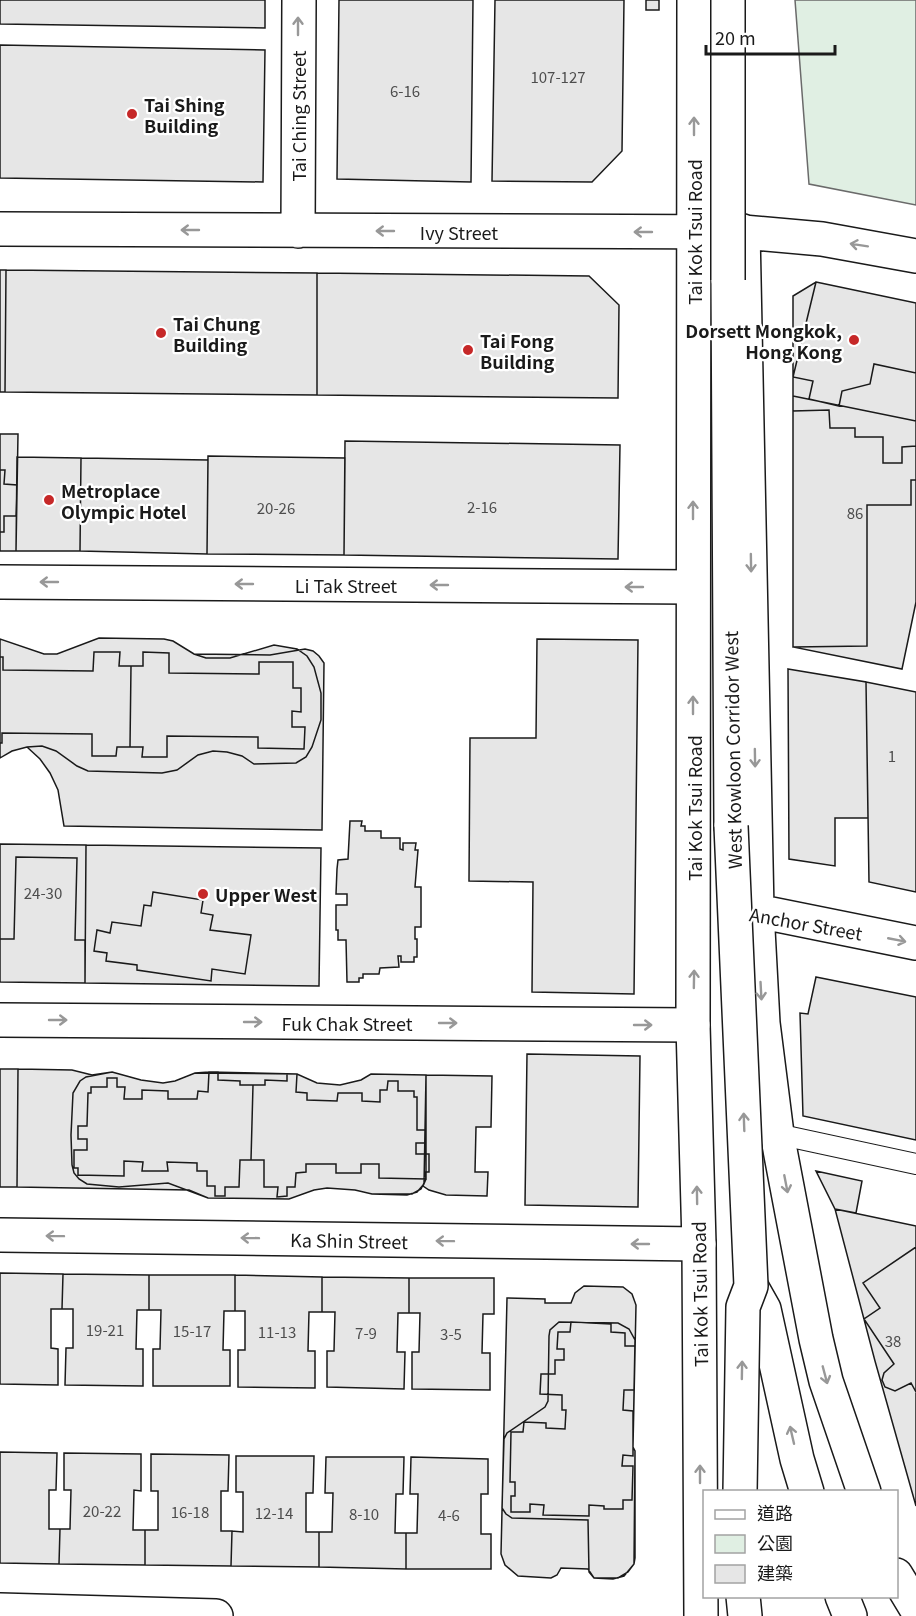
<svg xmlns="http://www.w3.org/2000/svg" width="916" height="1616" font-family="Georgia,'Noto Sans TC',serif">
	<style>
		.green { fill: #e0efe3; stroke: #6a6a6a; stroke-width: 1.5 }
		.building { fill: #e6e6e6; stroke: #1a1a1a; stroke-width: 1.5 }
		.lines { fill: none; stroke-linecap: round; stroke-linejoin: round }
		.service-casing { stroke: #1a1a1a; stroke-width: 22 }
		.minor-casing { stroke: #1a1a1a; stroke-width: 36 }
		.tertiary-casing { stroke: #1a1a1a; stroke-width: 36 }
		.secondary-casing { stroke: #1a1a1a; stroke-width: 36 }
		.trunk-casing { stroke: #1a1a1a; stroke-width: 36 }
		.service { stroke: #fff; stroke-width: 20 }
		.minor { stroke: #fff; stroke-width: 33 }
		.tertiary { stroke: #fff; stroke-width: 33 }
		.secondary { stroke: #fff; stroke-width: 33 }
		.trunk { stroke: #fff; stroke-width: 33 }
		.trunk-bridge-casing { stroke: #1a1a1a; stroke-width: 36; stroke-linecap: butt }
		.trunk-bridge { stroke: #fff; stroke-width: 33 }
		.oneway { stroke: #989898 }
		.poi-dot { fill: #c62828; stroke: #fff; stroke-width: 2 }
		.labels { text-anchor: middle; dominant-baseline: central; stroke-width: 4.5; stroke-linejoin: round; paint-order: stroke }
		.number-label { font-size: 15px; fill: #4d4d4d }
		.poi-label { font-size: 18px; font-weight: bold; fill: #1a1a1a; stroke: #fff; text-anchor: start }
		.street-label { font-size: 18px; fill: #1a1a1a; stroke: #fff }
	</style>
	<rect width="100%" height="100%" fill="#fff"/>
	<path class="green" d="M795 0H916V205L809 184Z"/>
	<path class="building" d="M0 0H265V28L0 24Z
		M339 0H473L471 182 337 179Z
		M495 0H624L622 151 592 182 492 181Z
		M646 0H659V10H646Z
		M0 45 265 50 263 182 0 178Z
		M0 270H6L5 392H0Z
		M6 270 317 273V395L5 392Z
		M317 273 589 276 619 305 618 398 317 395Z
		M816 282 916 303V373L874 364 870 384 842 391 839 406 809 399 813 381 793 377Z
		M816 282 916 303V421L793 396V296Z
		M793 396 916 421V602L902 669 793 647Z
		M829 410 830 428H855V437H883V463H902V447L916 446V480H911V505H867V646L793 647V411Z
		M0 434H18L16 551H0Z
		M345 441 620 445 618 559 344 555Z
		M208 456 345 458 344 555 207 554Z
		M17 457 81 458 80 551H16Z
		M81 458 208 460 207 554 80 551Z
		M0 470H5L4 484 17 485 16 516H4V532H0Z
		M99 638 164 639 173 641 194 654 270 655 305 649 313 651 319 656 324 663 322 830 64 826 58 790 50 773 40 759 27 747 12 751 0 758V639L44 654H57Z
		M99 638 164 639 173 641 194 654 206 658H230L274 645 297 649 307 656 314 667 321 693V720L312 747 306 757 296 763 254 764 242 756 227 752 213 751 198 755 177 770 162 773 88 771 77 766 56 751 42 746 27 747 12 751 0 758V639L44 654H57Z
		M537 639 638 640 634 994 532 992 533 882 469 881 470 738H536Z
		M94 652H120L119 666H131L130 747H117L116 756H92V734L2 733V743H0V657H3V670L93 671Z
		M143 652 169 653V673L259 674V662H293V688H301V712L292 711V727H305L304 749 258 748V737L167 736V757H142L143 747H130L131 666H143Z
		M788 669 866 682 868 818H835V866L789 859Z
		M866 682 916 692V892L869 882Z
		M350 821H362L361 826H365V831H381V838H400V849L403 850V843H416L415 850H418L415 887H421V927H415V939H417V957H414V962H401V956H398L399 967 380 968 379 974H363V978H359V982H347L346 940H338V930H336V905H347V894H336L337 869 338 860 348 859Z
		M0 844 86 845 85 983 0 982Z
		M86 845 321 848 319 986 85 983Z
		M16 857 77 858 75 940H85V983L0 982V939H14Z
		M153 892 203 900 201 913 213 915 210 930 251 935 245 974 212 969 211 981 137 970V965L106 961 107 953 94 951 97 930 110 933 112 922 141 926 144 905 151 906Z
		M816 977 916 997V1140L803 1116 800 1013 808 1014Z
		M527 1054 640 1056 638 1207 525 1205Z
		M0 1069H18L17 1187H0Z
		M18 1069 72 1070 92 1075 112 1072 141 1080 163 1083 175 1081 195 1073 209 1072 297 1074 317 1083 340 1085 361 1080 371 1074 426 1075V1179L421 1189 412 1194H372L355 1190 327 1188 314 1190 289 1199 208 1198 189 1190 17 1187Z
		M112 1072 141 1080 163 1083 175 1081 195 1073 297 1074 317 1083 340 1085 361 1080 371 1074 426 1075 424 1184 417 1192 407 1195 372 1194 355 1190 327 1188 314 1190 289 1199 208 1198 168 1183 119 1187 87 1184 79 1179 74 1173 72 1165 71 1135 73 1093 80 1081 86 1077Z
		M209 1072H218V1080L240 1081V1085H253L251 1160H240L239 1187H225V1196H215V1186H207V1171H197V1163L167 1162 168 1171H142L143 1162 124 1161V1176L78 1175V1168H74V1150H87V1139H78V1126H87L88 1093H91V1087H107V1078H117V1087H125L124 1099H142V1090L168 1091V1099H197L198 1091 208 1092Z
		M287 1074H297L296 1092 307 1093V1100L337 1101 338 1093H362V1101L380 1102V1090H387L388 1081H398V1091H414V1097H417V1130H426V1143H416V1154H429V1172H425L426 1179 379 1178V1164H361V1173H336V1164H306V1172L296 1173 295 1187H287V1196L277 1197 278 1187H264V1160H251L253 1085H265V1080L287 1081Z
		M426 1075 492 1076 491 1127H476L475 1172H488L487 1196 446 1195 429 1190 423 1186 426 1179Z
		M816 1171 862 1181 856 1213 835 1209Z
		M835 1209 916 1226V1506L875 1361Z
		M916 1247V1392L911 1383 895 1391 885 1387 882 1380 884 1373 894 1364 864 1319 880 1308 863 1283Z
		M0 1273 63 1274 62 1309H51V1348L58 1349V1385L0 1384Z
		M63 1274 149 1275V1310H137L136 1349H143V1386L65 1385 66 1348H73V1309H62Z
		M149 1275H235V1311H224L223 1350H230V1386H153V1349H160L161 1310H149Z
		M235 1275 322 1277V1312H309L308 1351H315V1388L238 1387V1350H245V1311H235Z
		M322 1277 409 1278V1313H398L397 1352H405L404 1389 327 1387V1351H334L335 1312H322Z
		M409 1278H494V1314H483L482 1353H490V1390L412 1389V1352H419L420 1313H409Z
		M584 1286 623 1287 632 1294 636 1305 633 1447 635 1451 634 1564 624 1576 613 1579 594 1578 588 1569 561 1568 557 1575 551 1578 518 1576 505 1565 501 1554 507 1298 545 1299V1303H571L575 1293Z
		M559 1322 618 1323 629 1329 635 1340 633 1447 635 1451V1558L634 1564 628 1572 618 1578H594L589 1572 588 1520 512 1518 506 1514 502 1508 504 1439 507 1433 545 1407 548 1401 549 1336 550 1330Z
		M571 1322 611 1324V1332L625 1333V1346H635L634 1390H624L623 1410 633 1411V1456L623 1455 622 1466H633L632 1500H623V1509H604V1506L589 1505V1516L543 1515 544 1505 530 1504V1512H511V1496H515V1482H510L511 1432H523L524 1422 546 1423V1428L565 1429 566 1410H562V1395L540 1394 541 1374H555V1360H564V1349H557L558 1332H570Z
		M0 1452 57 1453 56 1490H49V1529H60L59 1564 0 1563Z
		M64 1453 141 1454V1491L134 1490 133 1530H145V1565L59 1564 60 1529H70L71 1490H64Z
		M151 1454 229 1455 228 1491H221V1531H232L231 1566 145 1565V1530H158V1491H151Z
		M236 1456H314L313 1493H306V1532H319V1567L231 1566 232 1531 243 1532V1492H236Z
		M326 1457H404L403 1494H396L395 1533H406V1569L319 1567V1532H332L333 1493H325Z
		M411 1457 488 1459V1494H481V1534H491V1569H406V1533H417L418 1494H410Z"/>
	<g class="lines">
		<defs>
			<path id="service" d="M777 1134 916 1164"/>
			<path id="minor" d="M0 229 743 232
				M298 231 299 0
				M0 582 692 587
				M0 1020 693 1025
				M0 1235 699 1244"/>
			<path id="tertiary" d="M694 0 693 1025 699 1244 701 1616
				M743 231 757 911 763 1023 777 1134 816 1339 826 1381 864 1492
				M743 232 822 239 916 256
				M735 911H757L916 943
				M896 1575 916 1608"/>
			<path id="secondary" d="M0 1610 216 1616"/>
			<path id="trunk" d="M728 280 731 826
				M751 1286 764 1309 797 1459 807 1492
				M743 1596 745 1616
				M842 1596 850 1616"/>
		</defs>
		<use href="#service" class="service-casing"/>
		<use href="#minor" class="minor-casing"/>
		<use href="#tertiary" class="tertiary-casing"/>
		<use href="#secondary" class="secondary-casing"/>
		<use href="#trunk" class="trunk-casing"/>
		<use href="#service" class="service"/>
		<use href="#minor" class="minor"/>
		<use href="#tertiary" class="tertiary"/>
		<use href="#secondary" class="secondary"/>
		<use href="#trunk" class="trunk"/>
		<defs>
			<path id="trunk-bridge" d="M728 280V0
				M731 826 751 1286 743 1307 740 1492"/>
		</defs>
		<use href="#trunk-bridge" class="trunk-bridge-casing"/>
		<use href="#trunk-bridge" class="trunk-bridge"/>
	</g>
	<defs><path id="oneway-shaft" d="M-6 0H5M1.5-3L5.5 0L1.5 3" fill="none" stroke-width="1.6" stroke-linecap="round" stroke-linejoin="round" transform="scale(1.5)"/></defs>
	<g class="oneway">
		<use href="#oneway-shaft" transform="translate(298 26) rotate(-90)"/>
		<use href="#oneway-shaft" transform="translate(694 126) rotate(-90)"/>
		<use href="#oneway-shaft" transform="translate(190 230) rotate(-180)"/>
		<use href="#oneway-shaft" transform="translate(385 231) rotate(-180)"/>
		<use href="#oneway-shaft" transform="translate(643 232) rotate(-180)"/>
		<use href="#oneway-shaft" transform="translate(859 245) rotate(-171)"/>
		<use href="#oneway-shaft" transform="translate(693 510) rotate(-90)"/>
		<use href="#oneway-shaft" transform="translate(751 563) rotate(89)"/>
		<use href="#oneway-shaft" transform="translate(49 582) rotate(-180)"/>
		<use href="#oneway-shaft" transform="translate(244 584) rotate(-180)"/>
		<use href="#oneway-shaft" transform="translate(439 585) rotate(-180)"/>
		<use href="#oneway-shaft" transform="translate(634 587) rotate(-180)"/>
		<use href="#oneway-shaft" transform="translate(693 705) rotate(-90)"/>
		<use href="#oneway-shaft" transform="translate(755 758) rotate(89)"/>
		<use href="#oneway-shaft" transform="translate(897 940) rotate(11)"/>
		<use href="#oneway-shaft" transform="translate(694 979) rotate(-89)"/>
		<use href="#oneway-shaft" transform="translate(761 991) rotate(87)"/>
		<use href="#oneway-shaft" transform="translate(58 1020)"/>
		<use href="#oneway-shaft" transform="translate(253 1022)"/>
		<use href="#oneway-shaft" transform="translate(448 1023)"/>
		<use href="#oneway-shaft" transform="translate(643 1025)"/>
		<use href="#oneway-shaft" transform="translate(744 1122) rotate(-92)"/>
		<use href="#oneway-shaft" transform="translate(786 1184) rotate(79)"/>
		<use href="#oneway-shaft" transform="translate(697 1195) rotate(-91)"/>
		<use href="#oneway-shaft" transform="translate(55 1236) rotate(-179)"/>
		<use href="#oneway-shaft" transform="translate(250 1238) rotate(-179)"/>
		<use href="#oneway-shaft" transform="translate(445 1241) rotate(-179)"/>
		<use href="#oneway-shaft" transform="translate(640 1244) rotate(-180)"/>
		<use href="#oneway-shaft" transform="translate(742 1370) rotate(-89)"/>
		<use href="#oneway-shaft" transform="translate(825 1375) rotate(75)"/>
		<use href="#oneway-shaft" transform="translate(792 1435) rotate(-103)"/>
		<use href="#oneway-shaft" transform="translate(700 1474) rotate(-90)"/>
	</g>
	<g class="poi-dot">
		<circle cx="132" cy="114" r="6"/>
		<circle cx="161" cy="333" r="6"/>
		<circle cx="854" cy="340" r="6"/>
		<circle cx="468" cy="350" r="6"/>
		<circle cx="49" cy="500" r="6"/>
		<circle cx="203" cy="894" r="6"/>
	</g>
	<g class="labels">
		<g class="number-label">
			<text x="558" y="76">107-127</text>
			<text x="405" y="90">6-16</text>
			<text x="482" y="506">2-16</text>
			<text x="276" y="507">20-26</text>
			<text x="855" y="512">86</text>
			<text x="892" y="755">1</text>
			<text x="43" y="892">24-30</text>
			<text x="105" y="1329">19-21</text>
			<text x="192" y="1330">15-17</text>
			<text x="277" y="1331">11-13</text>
			<text x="366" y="1332">7-9</text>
			<text x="451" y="1333">3-5</text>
			<text x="893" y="1340">38</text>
			<text x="102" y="1510">20-22</text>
			<text x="190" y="1511">16-18</text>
			<text x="274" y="1512">12-14</text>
			<text x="364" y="1513">8-10</text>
			<text x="449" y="1514">4-6</text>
		</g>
		<g class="poi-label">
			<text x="144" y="104">Tai Shing<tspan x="144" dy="21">Building</tspan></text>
			<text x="173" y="323">Tai Chung<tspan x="173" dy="21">Building</tspan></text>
			<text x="842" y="330" text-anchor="end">Dorsett Mongkok,<tspan x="842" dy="21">Hong Kong</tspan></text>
			<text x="480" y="340">Tai Fong<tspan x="480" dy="21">Building</tspan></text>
			<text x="61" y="490">Metroplace<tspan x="61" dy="21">Olympic Hotel</tspan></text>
			<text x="215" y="894">Upper West</text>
		</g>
		<g class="street-label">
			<text transform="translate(298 116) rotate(-90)">Tai Ching Street</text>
			<text x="459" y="232">Ivy Street</text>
			<text transform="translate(694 232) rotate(-90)">Tai Kok Tsui Road</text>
			<text x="346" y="585">Li Tak Street</text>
			<text transform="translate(732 750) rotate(-91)">West Kowloon Corridor West</text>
			<text transform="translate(694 808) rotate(-90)">Tai Kok Tsui Road</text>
			<text transform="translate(806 923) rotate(10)">Anchor Street</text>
			<text x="347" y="1023">Fuk Chak Street</text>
			<text transform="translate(349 1240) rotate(1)">Ka Shin Street</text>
			<text transform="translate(699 1294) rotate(-91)">Tai Kok Tsui Road</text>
		</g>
	</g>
	<rect x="703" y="1490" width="195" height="108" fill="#ffffff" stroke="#a3a3a3" stroke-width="1.5"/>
	<rect x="715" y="1510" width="30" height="9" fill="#ffffff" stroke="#a3a3a3" stroke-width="1.5"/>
	<text x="757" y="1520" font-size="18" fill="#1a1a1a">道路</text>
	<rect x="715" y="1535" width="30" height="18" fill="#e0efe3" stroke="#a3a3a3" stroke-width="1.5"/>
	<text x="757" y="1550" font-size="18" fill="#1a1a1a">公園</text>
	<rect x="715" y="1565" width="30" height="18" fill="#e6e6e6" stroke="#a3a3a3" stroke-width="1.5"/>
	<text x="757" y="1580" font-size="18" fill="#1a1a1a">建築</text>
	<path d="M706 45v9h129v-9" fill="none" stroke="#1a1a1a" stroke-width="3"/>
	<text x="715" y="45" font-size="18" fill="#1a1a1a" stroke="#ffffff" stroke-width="4.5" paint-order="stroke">20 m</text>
</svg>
